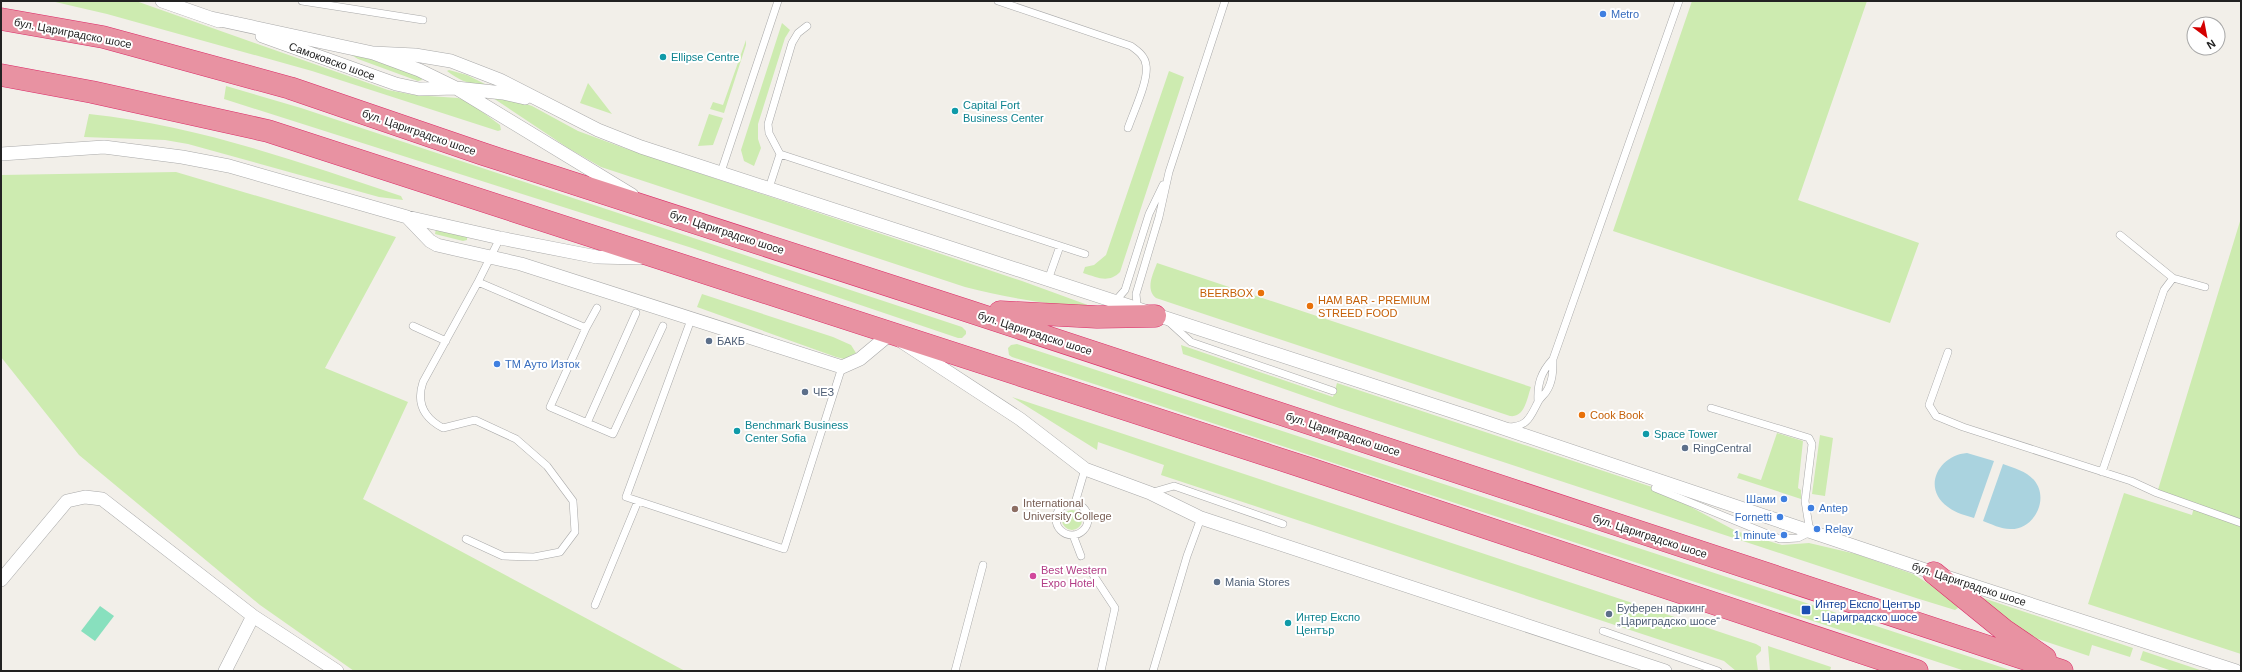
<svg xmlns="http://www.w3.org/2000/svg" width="2242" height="672" font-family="Helvetica,sans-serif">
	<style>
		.grass { fill: #cdebb0 }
		.pitch { fill: #88e0be }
		.water { fill: #aad3df }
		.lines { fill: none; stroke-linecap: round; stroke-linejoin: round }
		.lane-casing { stroke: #a9a9a9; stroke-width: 8 }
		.street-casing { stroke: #a9a9a9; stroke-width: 14 }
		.highway-casing { stroke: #dc2a67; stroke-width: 23 }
		.lane { stroke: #fff; stroke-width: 7 }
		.street { stroke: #fff; stroke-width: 13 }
		.highway { stroke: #e892a2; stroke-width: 22 }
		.shop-dot { fill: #3f7fe0; stroke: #fff; stroke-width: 1.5 }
		.culture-dot { fill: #0f9aa8; stroke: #fff; stroke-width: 1.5 }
		.food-dot { fill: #e8710a; stroke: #fff; stroke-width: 1.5 }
		.service-dot { fill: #5c6f8a; stroke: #fff; stroke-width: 1.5 }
		.education-dot { fill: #8d6e63; stroke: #fff; stroke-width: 1.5 }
		.hotel-dot { fill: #d1479c; stroke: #fff; stroke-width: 1.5 }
		.transit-dot { fill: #1a4fb4; stroke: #fff; stroke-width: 1.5 }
		.labels { text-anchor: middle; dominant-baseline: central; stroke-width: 4; stroke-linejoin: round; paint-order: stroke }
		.shop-label { font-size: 11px; fill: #366cbe; stroke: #fff; text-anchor: start }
		.street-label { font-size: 11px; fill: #222; stroke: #fff }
		.culture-label { font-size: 11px; fill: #0d838f; stroke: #fff; text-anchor: start }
		.food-label { font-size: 11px; fill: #c56008; stroke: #fff; text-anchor: start }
		.service-label { font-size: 11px; fill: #4e5e75; stroke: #fff; text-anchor: start }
		.education-label { font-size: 11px; fill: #785e54; stroke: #fff; text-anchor: start }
		.hotel-label { font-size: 11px; fill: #b23c85; stroke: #fff; text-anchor: start }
		.transit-label { font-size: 11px; fill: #164399; stroke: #fff; text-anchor: start }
	</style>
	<rect width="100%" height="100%" fill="#f2efe9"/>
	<path class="grass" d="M51 1H136L388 90 414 95 458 98 469 102 500 125 501 130 498 131 312 71 107 14Z
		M1692 1H1867L1798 200 1919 243 1890 323 1613 231Z
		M782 23 790 30 785 38 758 124V139L761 148 754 166 744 161 741 150Z
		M746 40V45L724 113 710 109 713 102 723 105Z
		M348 53H353L421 77 422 80 418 81 358 59Z
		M449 70 467 75 485 84C469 85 459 80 447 71Z
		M1169 71 1184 77 1120 272C1108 284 1097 277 1083 273L1085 267 1094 265 1106 255Z
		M588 83 612 114 580 103Z
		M226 86 301 108 962 327 966 331V334L962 338H958L692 248 224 99Z
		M503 96 532 106 578 131 624 148 1022 281 1096 308C1051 305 1008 298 965 287L601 167 568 148 493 98Z
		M89 114C196 125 299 162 401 196L403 200 379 197 188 144 165 140 84 137Z
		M709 114 723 118 713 145 698 146Z
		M176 172 396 237 325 368 408 402 363 499 685 671H354L260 605 79 455 1 357V175Z
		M2241 218V654L2088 604 2124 493 2192 515 2194 507 2157 493Z
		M436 229 467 237V240L463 241 435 234Z
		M1157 263 1531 387C1527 398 1525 418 1510 416L1156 298C1145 289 1153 274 1157 263Z
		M702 294 833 337 851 345 856 353 844 359 836 357 697 307Z
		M1017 344 2013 671H1965L1012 357 1009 355 1008 348 1011 345Z
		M1181 345 1333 397 1337 383 1655 488 1736 531 1782 545 1809 543 1856 554 1913 574 1956 601 1958 608 1955 610 1916 598 1339 408 1183 354Z
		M1012 397 1756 644 1761 647V651L1756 656 1758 671H1736L1724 661 1161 475 1164 465 1098 442 1097 450Z
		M1777 433 1803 441 1798 488 1801 490V499L1737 478 1739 473 1761 480Z
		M1820 435 1833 438 1825 496 1812 494Z
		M1062 520a10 10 0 1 1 20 0a10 10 0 1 1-20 0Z
		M1983 598 2133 648 2130 657 2092 645 2089 656 2032 637 2018 629 1981 599Z
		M1768 646 1831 667 1830 671H1770Z
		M2143 651 2203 671H2172L2140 660Z"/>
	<path class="pitch" d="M100 606 114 616 95 641 81 631Z"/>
	<path class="water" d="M1967 453 1994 461 1974 518C1965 515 1955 513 1948 507 1921 488 1939 455 1967 453Z
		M2003 464C2014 468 2026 471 2034 480 2050 499 2034 530 2010 529 2001 529 1991 524 1983 521Z"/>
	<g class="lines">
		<defs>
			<path id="lane" d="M302 1 423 20
				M998 1 1131 46C1138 51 1145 56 1146 65 1149 80 1133 113 1128 128
				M780 154 769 133 768 124 792 43 798 33 807 26
				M721 172 778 1
				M769 188 780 154 1085 254
				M2120 235 2173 278 2205 287
				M500 238 478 282 586 328 550 407 613 434 663 326
				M1048 280 1060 246
				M1112 299 1118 298 1125 290 1149 214 1163 185
				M1141 309 1137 304 1136 294 1159 217 1169 172 1225 1
				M692 317 626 497 784 549 842 367
				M1169 322 1191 342 1333 391
				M413 326 446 341
				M586 328 597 308
				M1948 352 1929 405 1936 416 1963 427 2131 481 2157 493 2241 523
				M1538 401C1537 384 1541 372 1553 359L1679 1
				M587 423 636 313
				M1507 427C1528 427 1530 417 1538 402 1540 398 1544 395 1546 392 1553 382 1553 370 1553 359
				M2102 472 2164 290 2173 278
				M1655 488 1780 539 1798 538 1810 532 1805 501 1812 444 1809 438 1711 408
				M1150 493 1174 486 1283 524
				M1075 503 1085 469
				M1056 519a16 16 0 1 1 32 0a16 16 0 1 1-32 0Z
				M1073 535 1081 556
				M466 539 503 556 534 557 560 552 575 532 573 501 547 466 516 439 475 420 443 428C424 418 416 403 423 382L478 282
				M1092 573 1115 608 1101 671
				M595 605 638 501
				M1603 631 1718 671
				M955 671 983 565
				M1153 671 1187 556 1201 518"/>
			<path id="street" d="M162 1 219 21
				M211 18 373 53 419 70 456 88 632 195
				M262 36 396 84 419 89 456 88 503 93 525 98
				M373 53 415 55 451 61 500 80 598 130 641 147 1482 421 1934 573 2236 671
				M1 154 104 147 182 157 229 166 407 217 500 238 597 257 640 258
				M407 217 430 241 437 245 521 264 842 367 860 359 890 334 1020 419 1085 469 1150 493 1201 518 1665 671
				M1 580 67 501 85 497 102 499 253 616 337 671
				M225 671 253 616"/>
			<path id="highway" d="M1 19 103 37 290 88 483 154 965 310 2062 671
				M1 75 92 92 268 131 1310 469 1917 671
				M1000 312 1097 317 1155 316
				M1934 573 2004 630 2045 658"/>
		</defs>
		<use href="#lane" class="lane-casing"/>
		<use href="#street" class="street-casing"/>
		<use href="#highway" class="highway-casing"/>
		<use href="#lane" class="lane"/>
		<use href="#street" class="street"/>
		<use href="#highway" class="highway"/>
	</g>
	<g class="shop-dot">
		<circle cx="1603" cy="14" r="4"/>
		<circle cx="497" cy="364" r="4"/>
		<circle cx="1784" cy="499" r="4"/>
		<circle cx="1811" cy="508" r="4"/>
		<circle cx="1780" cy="517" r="4"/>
		<circle cx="1817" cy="529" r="4"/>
		<circle cx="1784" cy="535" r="4"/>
	</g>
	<g class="culture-dot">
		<circle cx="663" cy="57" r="4"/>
		<circle cx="955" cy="111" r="4"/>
		<circle cx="737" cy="431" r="4"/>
		<circle cx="1646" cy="434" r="4"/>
		<circle cx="1288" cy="623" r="4"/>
	</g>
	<g class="food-dot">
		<circle cx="1261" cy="293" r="4"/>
		<circle cx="1310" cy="306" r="4"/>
		<circle cx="1582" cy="415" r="4"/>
	</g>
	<g class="service-dot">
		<circle cx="709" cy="341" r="4"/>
		<circle cx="805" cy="392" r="4"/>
		<circle cx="1685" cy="448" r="4"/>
		<circle cx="1217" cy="582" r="4"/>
		<circle cx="1609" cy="614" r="4"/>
	</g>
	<circle class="education-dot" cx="1015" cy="509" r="4"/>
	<circle class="hotel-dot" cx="1033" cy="576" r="4"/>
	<rect class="transit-dot" x="1801" y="605" width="10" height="10" rx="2"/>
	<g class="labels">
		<g class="shop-label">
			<text x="1611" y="14">Metro</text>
			<text x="505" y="364">ТМ Ауто Изток</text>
			<text x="1776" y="499" text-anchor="end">Шами</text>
			<text x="1819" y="508">Antep</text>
			<text x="1772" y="517" text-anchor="end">Fornetti</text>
			<text x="1825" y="529">Relay</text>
			<text x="1776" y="535" text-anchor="end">1 minute</text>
		</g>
		<g class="street-label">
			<text transform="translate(73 33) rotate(11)">бул. Цариградско шосе</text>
			<text transform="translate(332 61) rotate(20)">Самоковско шосе</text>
			<text transform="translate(419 132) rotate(19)">бул. Цариградско шосе</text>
			<text transform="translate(727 232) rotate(18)">бул. Цариградско шосе</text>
			<text transform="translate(1035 333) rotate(18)">бул. Цариградско шосе</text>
			<text transform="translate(1343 434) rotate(18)">бул. Цариградско шосе</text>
			<text transform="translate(1650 536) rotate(18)">бул. Цариградско шосе</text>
			<text transform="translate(1969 584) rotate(18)">бул. Цариградско шосе</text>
		</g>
		<g class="culture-label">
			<text x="671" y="57">Ellipse Centre</text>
			<text x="963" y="105">Capital Fort<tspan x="963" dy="13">Business Center</tspan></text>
			<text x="745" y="425">Benchmark Business<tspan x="745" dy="13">Center Sofia</tspan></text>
			<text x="1654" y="434">Space Tower</text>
			<text x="1296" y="617">Интер Експо<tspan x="1296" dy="13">Център</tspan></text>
		</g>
		<g class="food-label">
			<text x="1253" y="293" text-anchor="end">BEERBOX</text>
			<text x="1318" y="300">HAM BAR - PREMIUM<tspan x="1318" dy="13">STREED FOOD</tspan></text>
			<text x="1590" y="415">Cook Book</text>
		</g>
		<g class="service-label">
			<text x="717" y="341">БАКБ</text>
			<text x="813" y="392">ЧЕЗ</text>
			<text x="1693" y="448">RingCentral</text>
			<text x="1225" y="582">Mania Stores</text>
			<text x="1617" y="608">Буферен паркинг<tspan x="1617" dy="13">„Цариградско шосе“</tspan></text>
		</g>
		<g class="education-label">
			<text x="1023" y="503">International<tspan x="1023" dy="13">University College</tspan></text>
		</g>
		<g class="hotel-label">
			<text x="1041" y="570">Best Western<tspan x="1041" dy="13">Expo Hotel</tspan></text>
		</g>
		<g class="transit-label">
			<text x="1815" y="604">Интер Експо Център<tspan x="1815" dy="13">- Цариградско шосе</tspan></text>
		</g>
	</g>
	<rect width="2242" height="672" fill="none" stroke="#222222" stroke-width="4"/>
	<g transform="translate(2206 36) rotate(148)"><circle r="19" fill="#ffffff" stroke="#a7a7a7"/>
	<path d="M0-3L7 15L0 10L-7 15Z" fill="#d40000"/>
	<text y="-6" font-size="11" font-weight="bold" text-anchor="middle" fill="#222222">N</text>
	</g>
</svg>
